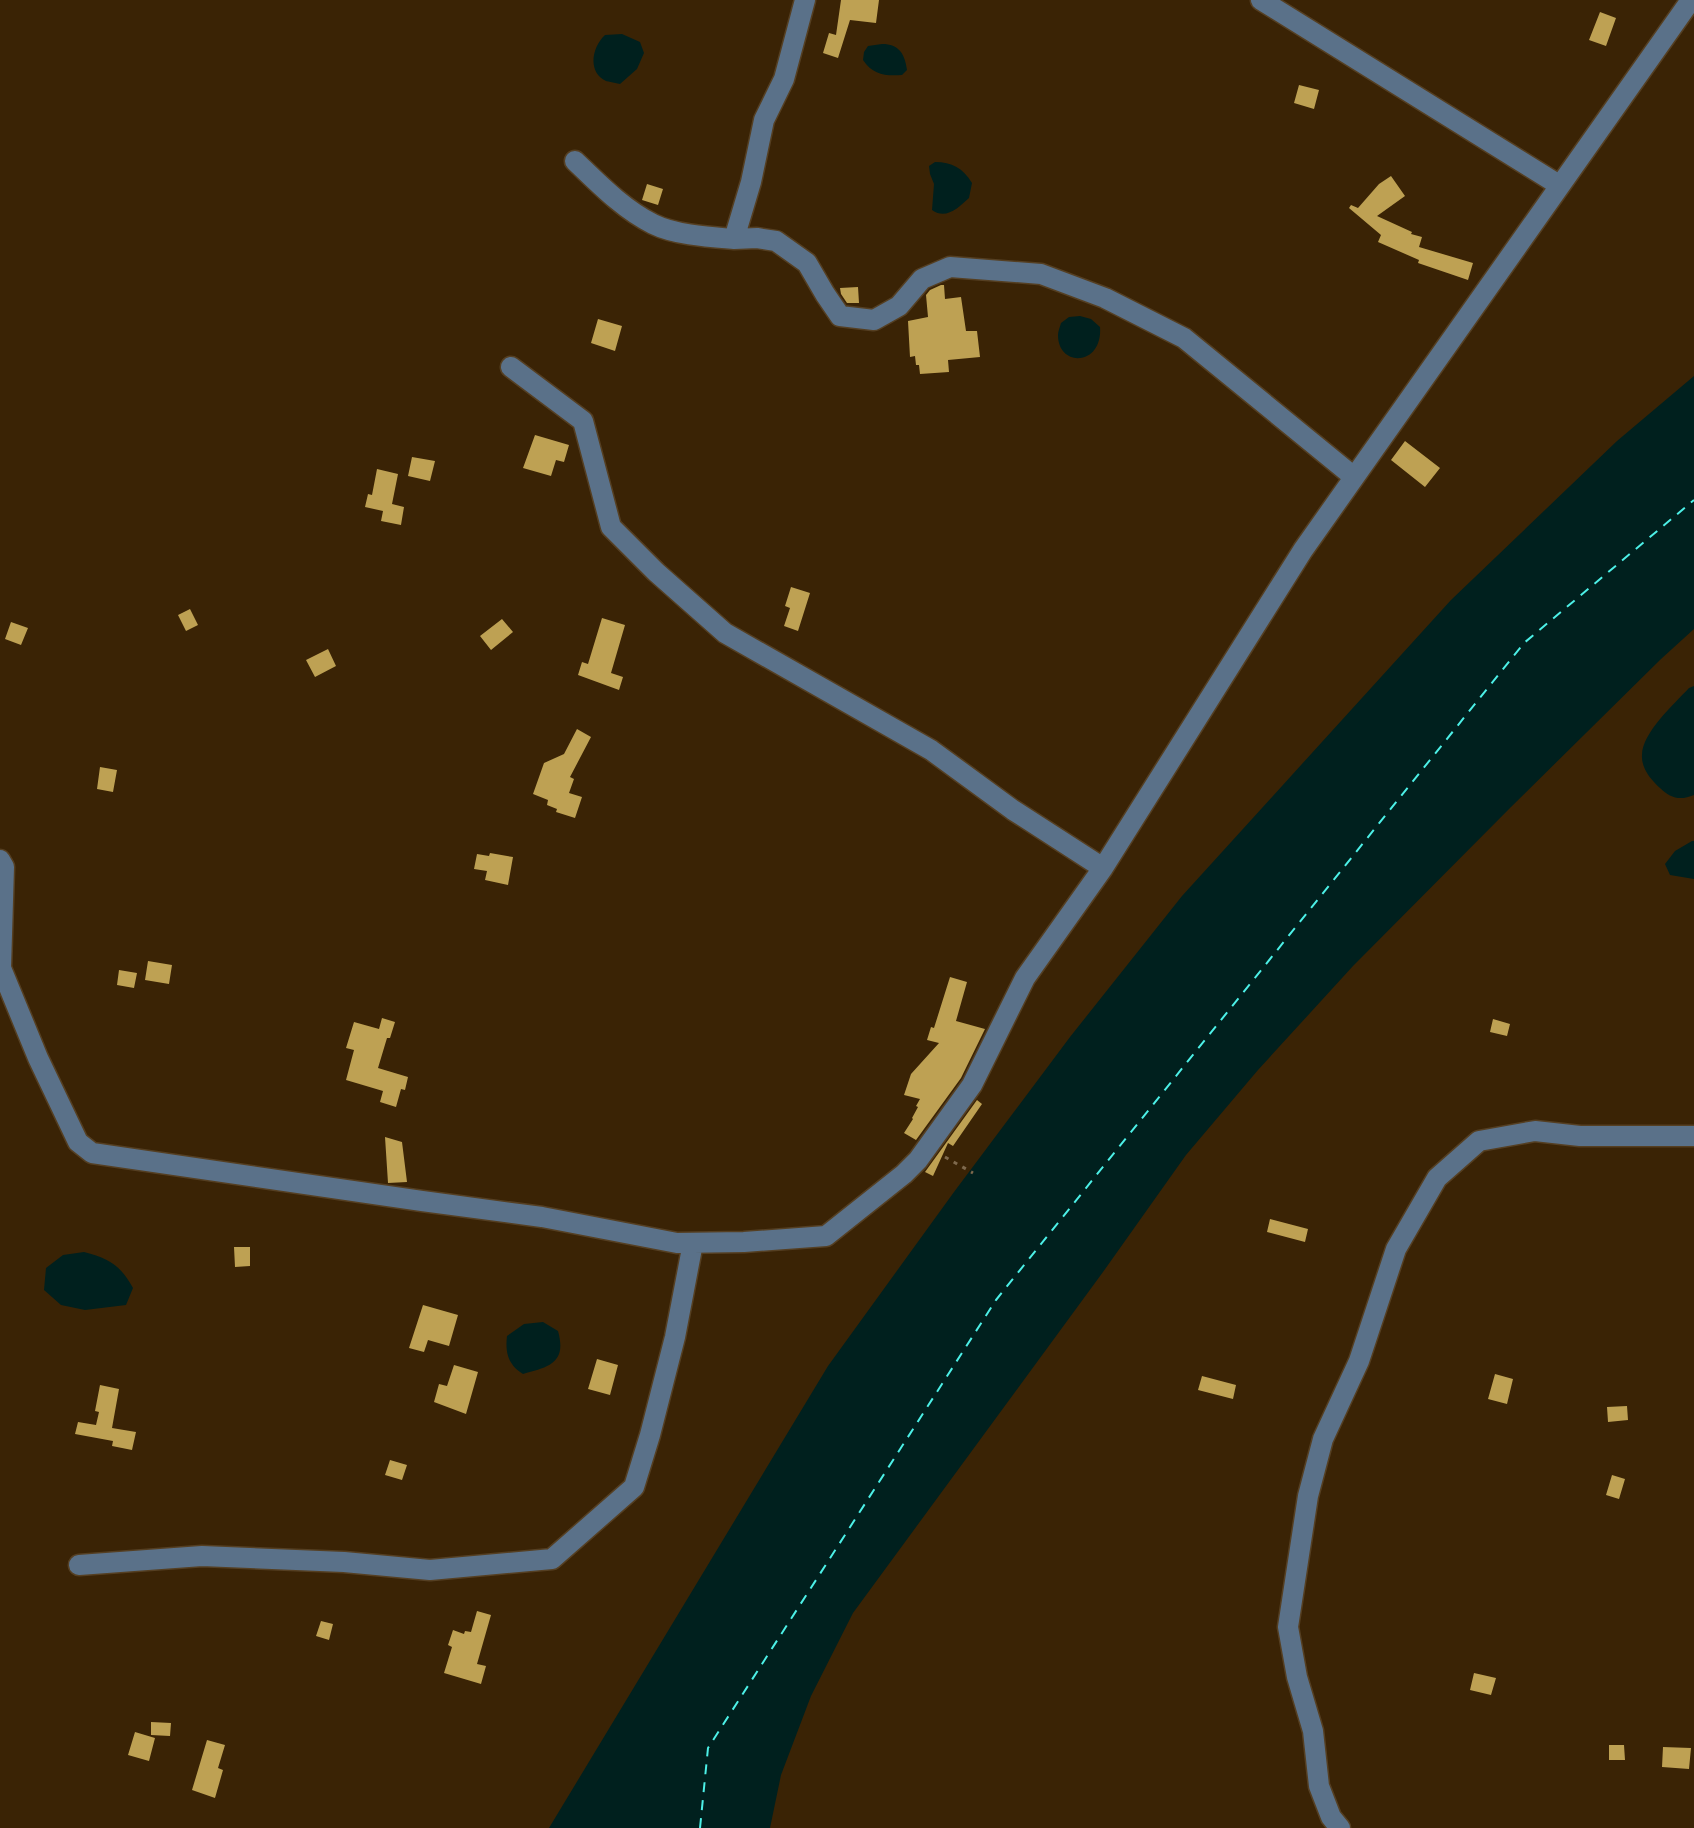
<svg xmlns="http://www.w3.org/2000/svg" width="1694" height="1828" font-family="'DejaVu Sans',sans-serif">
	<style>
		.water { fill: #00201e }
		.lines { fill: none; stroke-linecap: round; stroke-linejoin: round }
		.ferry { stroke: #4cf0e7; stroke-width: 2; stroke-dasharray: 10 8; stroke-linecap: butt }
		.building { fill: #bea153 }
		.minor-casing { stroke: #553f22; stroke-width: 23 }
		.path { stroke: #7e694d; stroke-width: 3; stroke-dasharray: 4 6; stroke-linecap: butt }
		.minor { stroke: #5a7189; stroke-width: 20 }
	</style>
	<rect width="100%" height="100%" fill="#3a2305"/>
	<path class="water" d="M622 34 640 42 644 53 637 69 620 84C619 84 607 81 606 81 587 72 592 47 605 35Z
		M882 44C899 44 905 54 907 70L902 75C885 76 873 75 863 60L864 52 868 46Z
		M935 162C952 162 963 168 972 183L969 198C958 208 946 220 932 210L934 184 930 174 929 166Z
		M1080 316 1091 319 1100 327C1103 366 1058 368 1058 335 1058 331 1060 327 1061 323L1069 317Z
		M1694 376V629L1661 659 1511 807 1353 966 1258 1070 1186 1155 1103 1272 853 1613 811 1696 781 1775 770 1828H549L828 1366 954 1192 1070 1037 1182 896 1451 600 1617 441Z
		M1694 686V795C1680 801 1670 798 1660 788 1651 780 1641 768 1642 755 1642 733 1674 704 1689 688Z
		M1692 841H1694V879L1670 875 1665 864 1675 851Z
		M84 1252C109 1258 121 1266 133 1288L126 1305 85 1310 61 1305 44 1290 46 1268 63 1255Z
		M543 1322 558 1331C567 1363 549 1367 523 1374 508 1365 505 1352 507 1336L524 1324Z"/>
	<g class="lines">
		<path class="ferry" d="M700 1828 708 1748 996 1300 1524 643 1694 500"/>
	</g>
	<path class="building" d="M841 0H879L876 23 850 20 838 58 823 53 829 33 836 35Z
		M1600 12 1616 18 1606 46 1589 40Z
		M1299 85 1319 90 1314 109 1294 103Z
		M1391 176 1405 196 1377 216 1412 232 1411 234 1422 237 1419 247 1473 263 1468 280 1418 263 1419 260 1378 242 1381 235 1349 208 1351 205 1358 208 1379 184Z
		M647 184 663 189 658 205 642 200Z
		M941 285H944L945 299 961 297 966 331H977L980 357 948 360 949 372 920 374 919 365H916L915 356 910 357 908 321 928 317 926 295 930 290Z
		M858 287 859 303H847L841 294 840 288Z
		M598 319 622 326 615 351 591 343Z
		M535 435 569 445 564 462 556 460 551 476 523 468Z
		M1405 441 1440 468 1425 487 1391 460Z
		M412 457 435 461 430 481 408 476Z
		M377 469 398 474 392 504 404 507 401 525 381 521 383 511 365 507 368 494 372 495Z
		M791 587 810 593 798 631 784 626 790 608 785 606Z
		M190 609 198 625 186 631 178 615Z
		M602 618 625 625 611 673 623 677 619 690 578 675 582 662 588 664Z
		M502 619 513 632 491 650 480 636Z
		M11 622 28 628 21 645 5 639Z
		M328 649 336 666 315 677 306 660Z
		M577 729 591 737 570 777 574 779 569 793 582 797 575 818 556 812 557 809 547 805 548 800 533 794 544 763 564 754Z
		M100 767 117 770 113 792 97 789Z
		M490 853 513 857 508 885 485 880 487 871 474 869 477 854 489 856Z
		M148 961 172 965 169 984 145 980Z
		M119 970 137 973 134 988 117 985Z
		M950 977 967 982 956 1021 985 1029 961 1078 916 1140 904 1133 913 1119 912 1118 918 1107 916 1106 920 1099 904 1095 911 1074 939 1043 927 1040 931 1027 934 1028Z
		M382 1018 395 1022 390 1038H387L378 1068 408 1077 405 1090 401 1089 396 1107 380 1102 383 1091 346 1080 354 1050 346 1048 354 1022 379 1029Z
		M1493 1019 1510 1024 1507 1036 1490 1032Z
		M977 1100 982 1104 953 1146 948 1143 933 1176 925 1172Z
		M385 1137 402 1142 407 1182 388 1183Z
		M1270 1219 1308 1229 1305 1242 1267 1232Z
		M234 1247H250V1266L235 1267Z
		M423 1305 458 1315 449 1346 428 1340 424 1352 409 1348Z
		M597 1359 618 1365 610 1395 588 1389Z
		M454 1365 478 1372 466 1414 434 1402 439 1384 447 1386Z
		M1495 1374 1513 1379 1507 1404 1488 1399Z
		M1202 1376 1236 1385 1233 1399 1198 1390Z
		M100 1385 119 1389 112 1428 136 1432 132 1450 112 1446 113 1441 75 1434 78 1422 96 1425 99 1412 95 1411Z
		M1627 1406 1628 1420 1608 1422 1607 1407Z
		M390 1460 407 1465 402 1480 385 1475Z
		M1612 1475 1625 1479 1619 1499 1606 1495Z
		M477 1611 491 1615 477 1664 486 1666 481 1684 444 1673 452 1647 448 1645 453 1630 464 1634 465 1631 471 1632Z
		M321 1621 333 1624 329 1640 316 1636Z
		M1474 1673 1496 1678 1491 1695 1470 1690Z
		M151 1722 171 1723 170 1736 151 1735Z
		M135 1732 155 1738 149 1761 128 1755Z
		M207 1740 225 1745 218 1768 223 1770 215 1798 192 1790Z
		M1609 1745H1624L1625 1760H1609Z
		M1663 1747 1691 1748 1689 1769 1662 1767Z"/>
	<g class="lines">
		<defs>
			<path id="minor" d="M1261 0 1559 185
				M575 161C599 184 623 209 653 224 675 235 709 237 734 239L751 182 764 120 784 79 805 0
				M734 239 757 238 776 241 807 263 825 294 840 316 874 320 899 306 922 279 950 267 1041 274 1105 298 1184 338 1354 477
				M511 367 583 421 611 527 656 572 725 633 931 750 1013 810 1103 868
				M0 860 4 867 1 968 38 1058 78 1142 92 1153 422 1201 542 1217 677 1243 744 1242 826 1236 904 1174 918 1160 972 1085 1025 978 1103 868 1303 550 1691 0
				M79 1565 202 1556 344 1562 430 1570 552 1559 634 1487 650 1435 675 1337 693 1243
				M1340 1828 1331 1817 1319 1786 1313 1731 1297 1677 1288 1627 1308 1496 1323 1439 1359 1361 1396 1249 1437 1178 1479 1141 1535 1131 1580 1136H1694"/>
		</defs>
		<use href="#minor" class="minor-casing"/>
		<path class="path" d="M945 1157 973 1173"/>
		<use href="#minor" class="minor"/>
	</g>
</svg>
